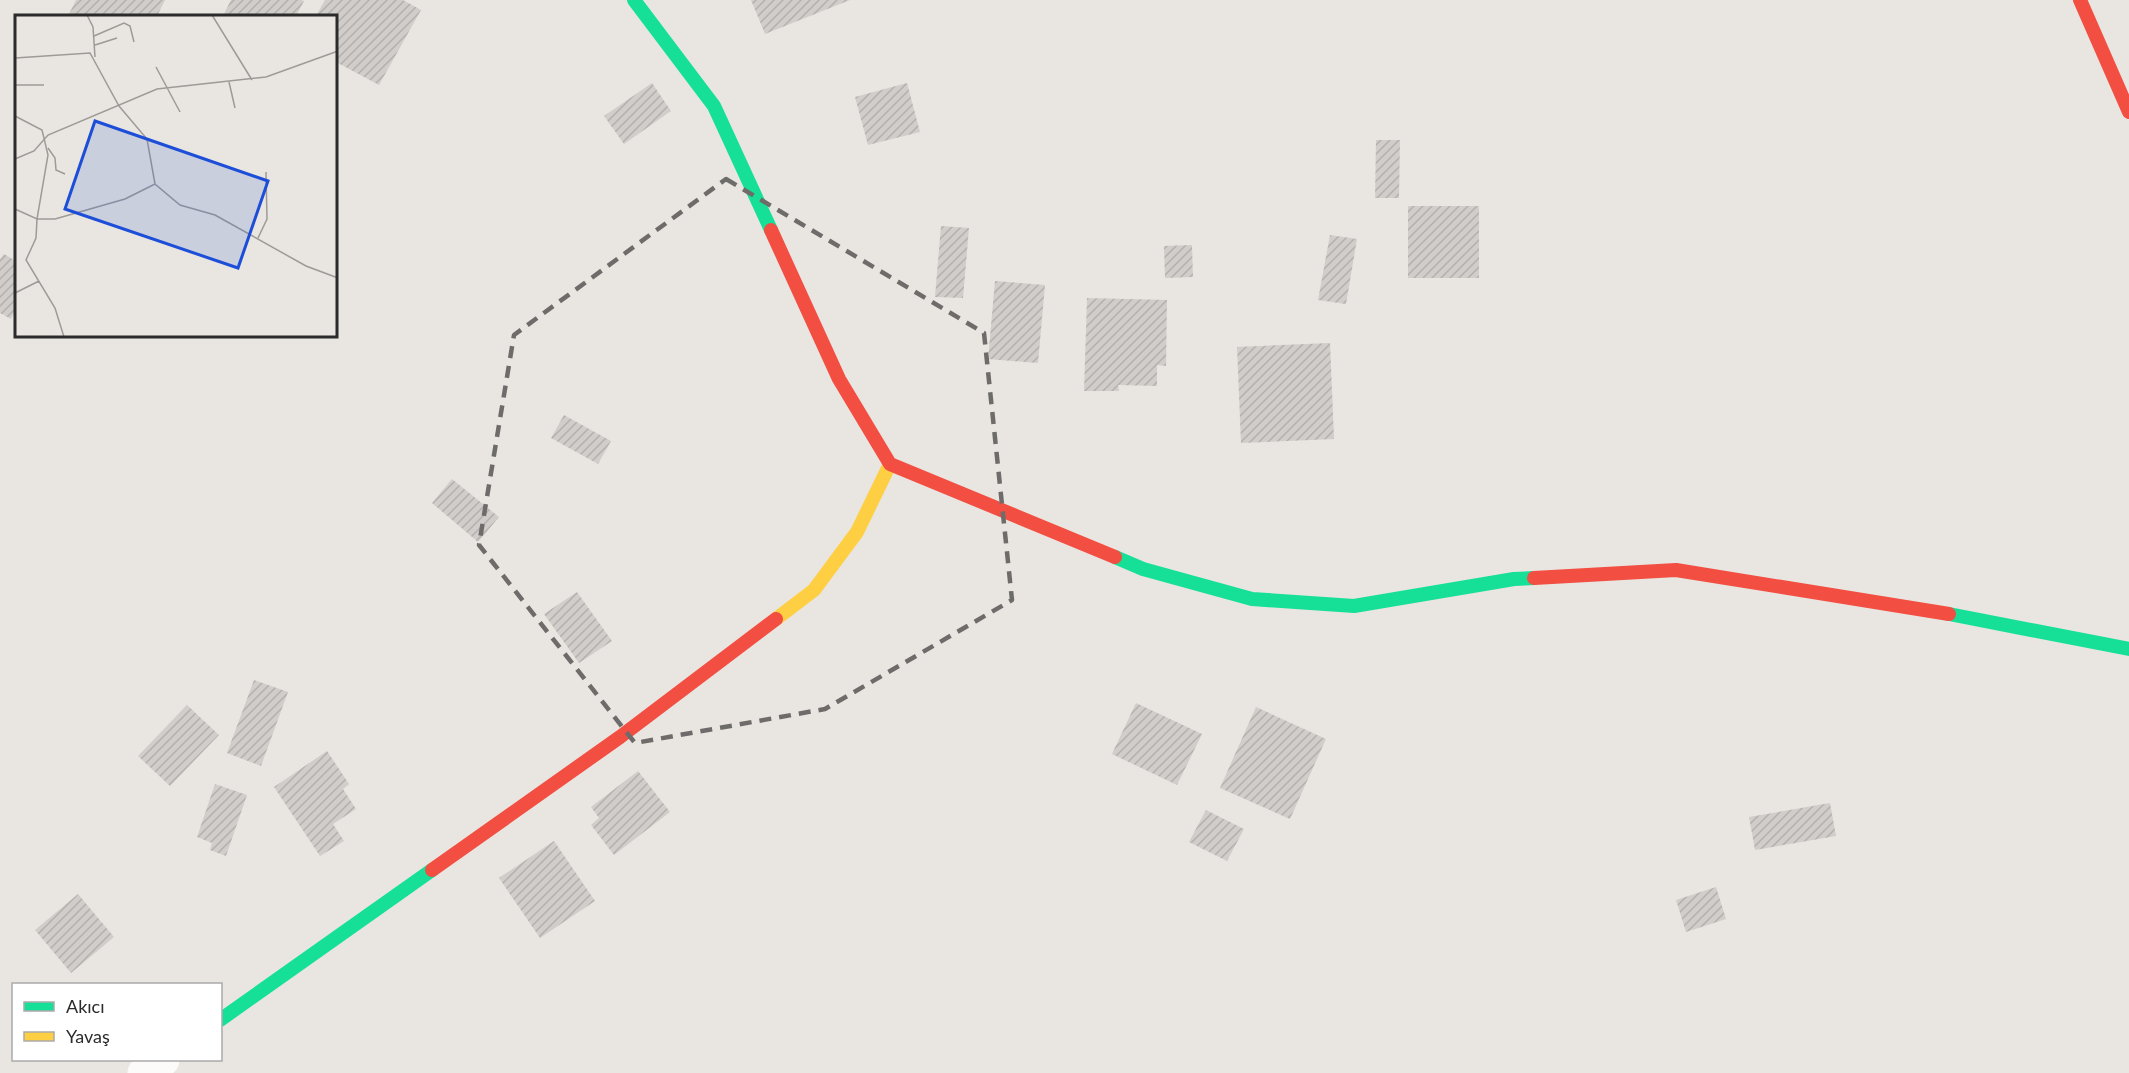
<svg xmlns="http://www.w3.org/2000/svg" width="2129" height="1073" font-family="Lato,sans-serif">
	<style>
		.building { fill: url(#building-hatch) }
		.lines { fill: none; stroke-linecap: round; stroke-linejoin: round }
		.street { stroke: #fcfbfa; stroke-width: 33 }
		.fast { stroke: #16e098; stroke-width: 14 }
		.slow { stroke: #ffcf43; stroke-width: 14 }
		.jam { stroke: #f24e42; stroke-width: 14 }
		.marked { fill: none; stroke: #6e6c6a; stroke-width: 4.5; stroke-dasharray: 12 8; stroke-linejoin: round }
		.inset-road { fill: none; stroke: #9d9b98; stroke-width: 1.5 }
		.view { fill: #1d4ed8; fill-opacity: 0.15; stroke: #1d4ed8; stroke-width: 3 }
		.inset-edge { fill: none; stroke: #2b2b2b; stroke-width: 3 }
	</style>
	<defs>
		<pattern id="building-hatch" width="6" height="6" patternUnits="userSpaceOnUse" patternTransform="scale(1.5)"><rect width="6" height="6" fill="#d0cdca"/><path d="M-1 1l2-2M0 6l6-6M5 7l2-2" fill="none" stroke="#b3b0ae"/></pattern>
	</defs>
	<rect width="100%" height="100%" fill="#e9e5e0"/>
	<path class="building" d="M76 0H165L157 16H68Z
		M231 0H301L304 1 296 16H223Z
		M325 0H403L421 10 379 85 336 62V16H316Z
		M751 0H850L765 34Z
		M652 83 671 111 624 144 604 116Z
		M907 83 920 132 868 145 855 97Z
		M1376 140H1400L1399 198H1375Z
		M1408 206H1479V278H1408Z
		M941 226 969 228 963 298 935 297Z
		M1330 235 1357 239 1346 304 1318 300Z
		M1192 245 1193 277 1165 278 1164 246Z
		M4 254 16 261V309L11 319 0 313V259Z
		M995 281 1045 285 1038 363 988 359Z
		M1087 298 1167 300 1166 366 1157 365V386L1118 385 1119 391H1084Z
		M1330 343 1334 439 1241 443 1237 347Z
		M564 415 611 441 598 464 551 438Z
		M452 479 499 517 478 542 432 503Z
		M577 592 612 641 579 663 544 614Z
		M254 680 288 692 261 766 227 753Z
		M1136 703 1202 734 1177 785 1112 754Z
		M187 705 219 735 170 786 138 756Z
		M1256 707 1326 739 1290 819 1220 788Z
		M327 751 349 784 343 789 356 809 333 824 344 841 320 856 274 787Z
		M638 771 670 812 614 855 591 825 599 818 591 807Z
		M215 784 247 795 226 856 210 850 212 843 197 837Z
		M1830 803 1836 836 1755 850 1749 817Z
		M1206 810 1244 829 1227 861 1189 842Z
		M554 841 595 901 540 938 499 878Z
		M1716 887 1726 919 1686 932 1676 900Z
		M78 894 114 937 71 973 35 930Z"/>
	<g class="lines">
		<path class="street" d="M144 1073 163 1060"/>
		<path class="fast" d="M634 0 714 106 771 230
			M1115 557 1143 569 1252 599 1354 606 1514 579 1534 578
			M1949 614 2129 649
			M220 1020 432 870"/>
		<path class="slow" d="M776 619 814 590 857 532 890 464"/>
		<path class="jam" d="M2080 0 2129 112
			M771 230 839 379 890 464 1115 557
			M1534 578 1676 570 1949 614
			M432 870 620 737 776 619"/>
	</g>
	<path class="marked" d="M726 179 984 333 1012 600 825 709 635 743 479 545 514 335Z"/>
	<g transform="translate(15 15)">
		<rect width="322" height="322" fill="#e9e5e0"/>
		<path class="inset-road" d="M72 0 78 12 80 42M197 0 237 65M79 21 109 8 115 11 119 27M80 30 102 23M0 43 75 38 104 91 132 124 140 169 165 190 200 200 291 251 323 263M141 52 165 97M214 67 220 93M0 70H29M0 101 27 115 33 140 22 204 0 194M33 133 40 143 41 155 50 159M0 144 19 136 33 120 142 74 251 62 323 36M243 223 252 204 251 157M0 278 24 266M49 322 40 293 11 245 21 223 22 204H40L110 184 140 169"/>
		<path class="view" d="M80 106 253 166 223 253 50 194Z"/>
		<rect width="322" height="322" class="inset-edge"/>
	</g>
	<rect x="12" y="983" width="210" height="78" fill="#ffffff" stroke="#aaaaaa" stroke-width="1.5"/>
	<rect x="24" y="1002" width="30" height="9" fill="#16e098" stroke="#aaaaaa" stroke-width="1.5"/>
	<text x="66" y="1013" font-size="18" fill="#2b2b2b">Akıcı</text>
	<rect x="24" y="1032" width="30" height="9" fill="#ffcf43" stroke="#aaaaaa" stroke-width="1.5"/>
	<text x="66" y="1043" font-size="18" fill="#2b2b2b">Yavaş</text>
</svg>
